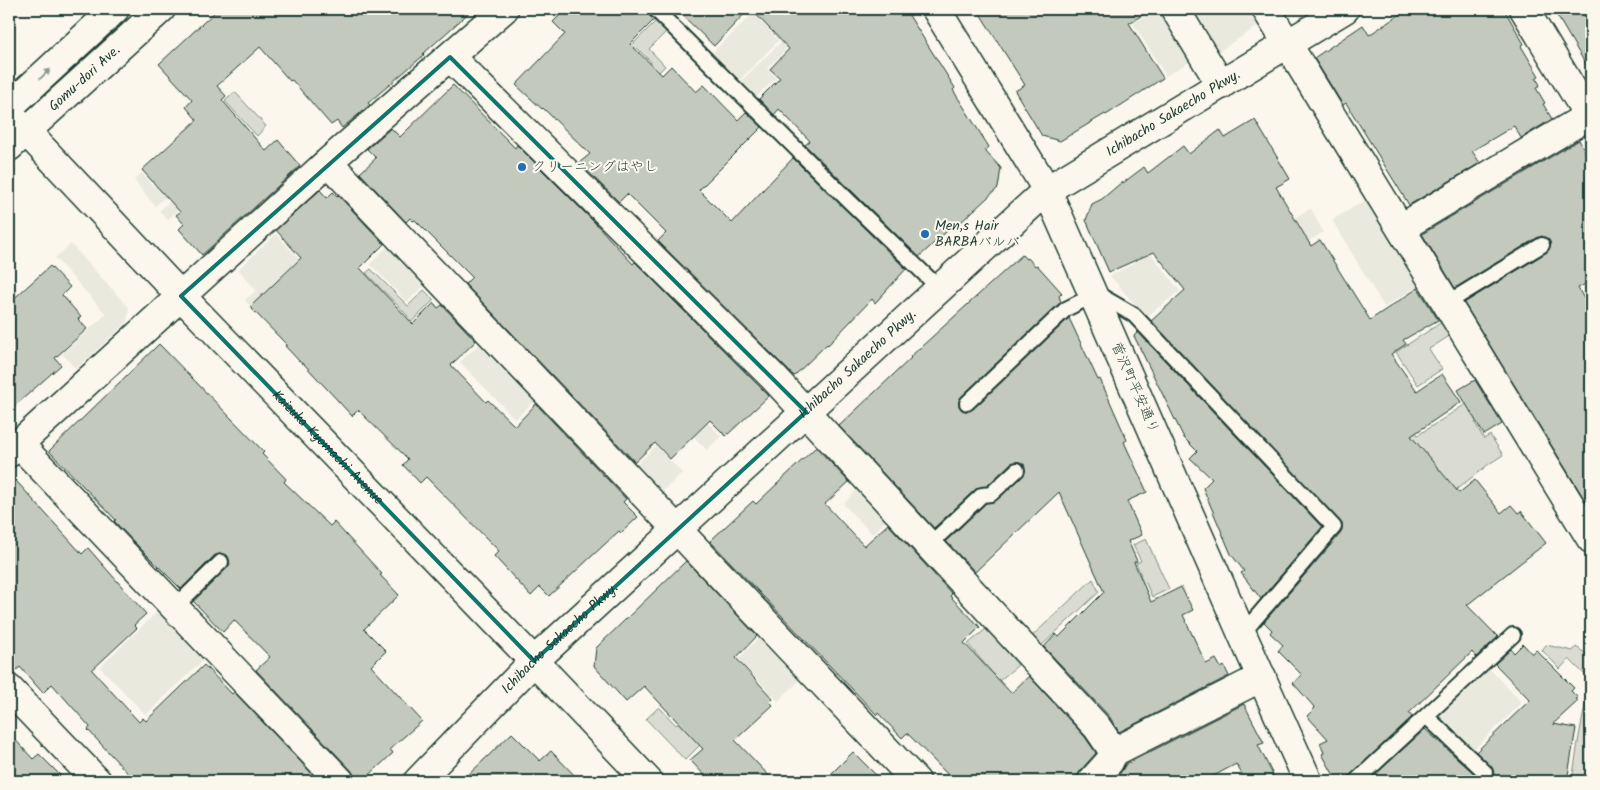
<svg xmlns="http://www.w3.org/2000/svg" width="1600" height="790" font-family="Kalam,'Klee One',sans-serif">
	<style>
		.built { fill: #eae9de }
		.green { fill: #dbdcd1; stroke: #7d8c82 }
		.building { fill: #c4c9be; stroke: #1f3d34 }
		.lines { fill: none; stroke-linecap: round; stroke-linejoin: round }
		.lane-casing { stroke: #1f3d34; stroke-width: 18 }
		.street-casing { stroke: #1f3d34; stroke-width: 31 }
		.secondary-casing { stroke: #1f3d34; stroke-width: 31 }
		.lane { stroke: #fbf7ec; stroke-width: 14 }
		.street { stroke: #fbf7ec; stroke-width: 28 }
		.secondary { stroke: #fbf7ec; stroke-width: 28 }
		.oneway { fill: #8d9a90 }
		.marked { fill: none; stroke: #0f766e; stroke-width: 4; stroke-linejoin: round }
		.poi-dot { fill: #1f6fb2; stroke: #fbf7ec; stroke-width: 2 }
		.labels { text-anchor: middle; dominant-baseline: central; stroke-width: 4; stroke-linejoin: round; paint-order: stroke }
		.street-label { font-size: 14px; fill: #1f3d34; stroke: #fbf7ec }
		.poi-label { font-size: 14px; fill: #1f3d34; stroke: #fbf7ec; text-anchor: start }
	</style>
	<rect width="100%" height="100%" fill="#fbf7ec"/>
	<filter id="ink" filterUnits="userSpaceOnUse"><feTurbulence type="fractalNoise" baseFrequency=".02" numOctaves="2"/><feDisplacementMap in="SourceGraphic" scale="10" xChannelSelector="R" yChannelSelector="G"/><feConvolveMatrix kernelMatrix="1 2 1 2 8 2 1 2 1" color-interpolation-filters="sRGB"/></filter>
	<g filter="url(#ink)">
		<path class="built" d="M758 9H771L780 19 769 30 778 41 740 80 713 52Z
			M1157 9H1161L1192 60 1166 76 1133 23Z
			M1189 9H1250L1260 25 1216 53Z
			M785 38 791 45 767 68 776 78 757 96 741 81Z
			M203 172 202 189 167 220 159 211Z
			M142 173 154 187 163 179 172 191 155 206 134 180Z
			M1369 198 1420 285 1384 307 1332 220Z
			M1311 208 1323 232 1279 261 1290 221Z
			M276 234 299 259 282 275 289 283 256 313 245 300 256 290 238 269Z
			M71 244 129 308 127 322 76 369 62 354 106 314 55 258Z
			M387 247 425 285 407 302 370 264Z
			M1151 254 1180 291 1146 317 1110 276Z
			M479 344 535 401 515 419 460 362Z
			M678 393 721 436 707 450 664 407Z
			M656 446 682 473 660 494 634 467Z
			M857 490 886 521 872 534 843 504Z
			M158 611 204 659 146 715 100 667Z
			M759 638 799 681 778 701 738 659Z
			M1486 665 1522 703 1471 752 1435 715Z"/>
		<path class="green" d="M656 21 667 31 649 49 665 66 657 74 649 65 651 62 637 48 625 60 621 56Z
			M235 92 266 126 257 136 225 101Z
			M371 269 408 306 424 290 434 300 387 346 383 341 408 316 366 273Z
			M1442 322 1451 335 1429 349 1442 369 1418 385 1396 352Z
			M1483 393 1493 411 1475 423 1484 439 1490 435 1503 455 1489 464 1421 517 1370 469 1412 427 1418 435Z
			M1146 539 1169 589 1152 597 1146 583 1142 584 1139 577 1141 575 1136 563 1141 561 1133 545Z
			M1093 579 1099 592 1039 648 1030 638Z
			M987 628 1018 665 999 681 968 644Z
			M1546 645 1573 651 1576 647 1591 657V665L1587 677 1569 659 1560 669 1542 650Z
			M1591 676V781H1572L1579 736Z
			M659 707 676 725 685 717 701 744 685 760 646 719Z"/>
		<path class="building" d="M218 9H473L423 54 424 55 368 103 370 105 342 128 337 121 331 125 292 80 290 81 260 47 217 86 226 96 222 100 266 151 278 140 300 166 202 255 179 229 184 224 176 215 180 212 142 170 197 120 186 107 192 100 159 64Z
			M566 9H646L649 15 654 20 630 44 662 75 671 66 696 92 704 85 738 120 746 112 762 127 699 190 732 223 793 158 906 269 875 303 872 299 828 345 827 344 794 376 658 241 666 233 627 194 619 202 579 163 590 154 543 108 542 109 516 85 565 34 553 22Z
			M676 9H749L714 46Z
			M751 9H905L955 88 953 90 989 147 985 151 1001 168 998 188 961 222 959 220 919 257 805 145 810 141 779 109 774 115 759 99 780 78 770 69 789 49Z
			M977 9H1153L1129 23 1163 78 1106 115 1105 114 1060 141 1042 136 1015 91 1025 85Z
			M1408 9H1504L1524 44 1521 46 1539 76 1536 78 1540 85 1536 88 1545 103 1543 104 1552 119 1521 138 1514 126 1472 151 1480 163 1409 205 1346 103 1343 105 1314 58 1363 25 1369 35Z
			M1553 9H1591V73Z
			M453 85 515 148 517 145 596 224 633 264 635 262 769 396 726 436 710 420 670 459 655 443 635 462 465 284 472 277 415 220 413 221 410 218 406 222 360 173 376 158 367 149 391 128 400 137Z
			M1255 120 1290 179 1276 187 1311 246 1320 240 1370 320 1418 288 1438 320 1403 340 1406 344 1391 354 1417 391 1442 374 1461 402 1411 436 1459 493 1475 480 1501 513 1511 505 1518 513 1521 511 1546 543 1467 605 1498 637 1476 657 1472 652 1409 713 1412 717 1344 781H1337L1322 754 1324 753 1320 743 1328 739 1307 716 1315 708 1293 683 1302 675 1278 651 1283 645 1270 633 1272 630 1264 622 1341 533 1342 524 1151 321 1185 290 1154 252 1109 272 1086 220 1092 204 1102 199 1122 182 1123 183 1144 167 1148 173 1183 146 1189 154 1220 130 1225 138Z
			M1579 140 1591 162V281L1578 288 1591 311V510L1464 303 1547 252 1551 245 1549 240 1542 236 1537 238 1455 288 1422 234Z
			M320 190 327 198 333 192 337 196 338 195 384 244 360 268 413 324 434 303 438 308 442 305 476 341 451 365 486 402 488 400 515 426 536 404 626 499 623 502 638 517 621 533 619 531 549 596 540 587 531 596 494 556 499 551 426 477 420 483 403 465 408 459 358 410 352 416 303 363 302 364 285 346 287 345 250 307 301 258 276 230Z
			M1022 255 1026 259 1028 258 1035 266 1037 265 1062 293 1059 296 1061 302 961 397 959 401V406L961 409 965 411 973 409 1069 318 1098 380 1100 379 1127 440 1124 442 1147 492 1127 501 1142 535 1128 541 1137 561 1134 562 1151 602 1181 587 1193 610 1183 615 1206 664 1216 659 1221 668 1224 666 1229 676 1119 732 1109 716 1044 647 1056 634 1059 637 1104 592 1059 492 975 572 946 541 986 503 997 500 1023 476 1025 472 1024 464 1019 462 1011 463 987 486 976 489 934 528 839 426 911 358 910 357Z
			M50 266 70 287 62 295 81 317 78 319 87 329 55 358 61 365 9 411V303Z
			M1138 332 1322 527 1261 599 1241 573 1244 571 1231 554 1203 488 1212 479 1190 458 1197 451 1184 438 1134 336Z
			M159 344 264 452 262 454 286 479 284 482 330 526 334 522 382 574 380 575 399 595 364 629 386 651 371 666 422 721 390 749 393 753 363 781H355V777L351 770 256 670 270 657 234 620 223 632 193 601 227 568 230 564 228 556 223 554 215 555 181 589 137 545 114 521 116 520 49 451Z
			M1475 380 1502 424 1484 435 1458 390Z
			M816 447 849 482 825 504 864 546 888 524 952 594 950 596 980 627 964 643 1011 693 1029 676 1085 737 1096 753 1080 771 1077 777V781H954L907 733 902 738 878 713 877 715 710 541 753 501 756 504Z
			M9 473 82 554 88 548 146 614 134 625 137 628 92 670 139 722 143 718 146 721 204 665 232 694 234 692 319 781H135L88 730 90 727 52 684 43 693 20 667 12 674H9Z
			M686 561 757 636 736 658 773 699 770 702 773 705 735 740 774 781H710L690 760 703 749 644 686 626 702 594 666 596 648Z
			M1523 644 1532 654 1536 650 1574 688 1571 691 1578 698 1576 699 1578 701 1553 724 1576 728 1567 781H1382L1376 774 1425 729 1479 778 1483 781 1491 778 1494 774 1493 769 1476 752 1530 700 1495 664 1511 649 1514 653Z
			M1244 704 1264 743 1258 745 1276 781H1246L1236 764 1204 781H1113L1121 772 1126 764Z
			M9 733 33 759 39 754 66 781H9Z
			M512 733 540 761 551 751 580 781H462Z
			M853 752 882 781H824Z"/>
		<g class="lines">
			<defs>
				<path id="lane" d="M655 9 849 201 939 288
					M1096 293 1134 315 1334 527 1242 634
					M1447 303 1542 245
					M967 403 1066 309 1094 295
					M928 546 982 495 991 494 1017 470
					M175 607 221 562
					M1426 716 1485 772
					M1356 781 1513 635"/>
				<path id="street" d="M1175 9 1221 85
					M1266 9 1591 539
					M1524 9 1591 120
					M450 57 773 377 1097 727 1114 752
					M328 162 916 781
					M1401 228 1588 116
					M19 444 340 781
					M9 453 328 162 504 9
					M9 689 97 781
					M1092 781 1109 762 1114 752 1262 677"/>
				<g id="secondary">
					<path d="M936 9 1047 190 1242 634 1308 781"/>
					<path d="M9 107 115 9"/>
					<path id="s1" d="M9 113 181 296 534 661 648 781"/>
					<path id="s2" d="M9 147 161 9"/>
					<path id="s3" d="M418 781 534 661 1047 190 1345 9"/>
				</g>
			</defs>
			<use href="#lane" class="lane-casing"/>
			<use href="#street" class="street-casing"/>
			<use href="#secondary" class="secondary-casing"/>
			<use href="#lane" class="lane"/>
			<use href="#street" class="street"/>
			<use href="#secondary" class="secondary"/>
		</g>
		<defs><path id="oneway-solid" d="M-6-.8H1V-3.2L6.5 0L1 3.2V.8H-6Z" transform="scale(1.25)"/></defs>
		<use class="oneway" href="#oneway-solid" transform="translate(45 74) rotate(-43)"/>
	</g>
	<path class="marked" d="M450 57 806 412 534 661 181 296Z"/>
	<g class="poi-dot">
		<circle cx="522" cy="167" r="5"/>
		<circle cx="925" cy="234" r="5"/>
	</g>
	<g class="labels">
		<g class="street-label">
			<text stroke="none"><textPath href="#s2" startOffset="102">Gomu-dori Ave.</textPath></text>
			<text stroke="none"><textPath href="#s3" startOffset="1011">Ichibacho Sakaecho Pkwy.</textPath></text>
			<text stroke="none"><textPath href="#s3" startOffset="606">Ichibacho Sakaecho Pkwy.</textPath></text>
			<text transform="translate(1135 388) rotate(66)">菅沢町平安通り</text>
			<text stroke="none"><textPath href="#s1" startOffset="462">Kaizuka Kyomachi Avenue</textPath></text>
			<text stroke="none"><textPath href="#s3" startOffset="201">Ichibacho Sakaecho Pkwy.</textPath></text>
		</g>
		<g class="poi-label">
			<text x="532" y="167">クリーニングはやし</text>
			<text x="935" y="226">Men,s Hair<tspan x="935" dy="16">BARBAバルバ</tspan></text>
		</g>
	</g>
	<rect width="1600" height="790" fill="none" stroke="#fbf7ec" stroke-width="30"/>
	<rect x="15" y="15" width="1570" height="760" fill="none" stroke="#1f3d34" stroke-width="2" filter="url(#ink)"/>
</svg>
